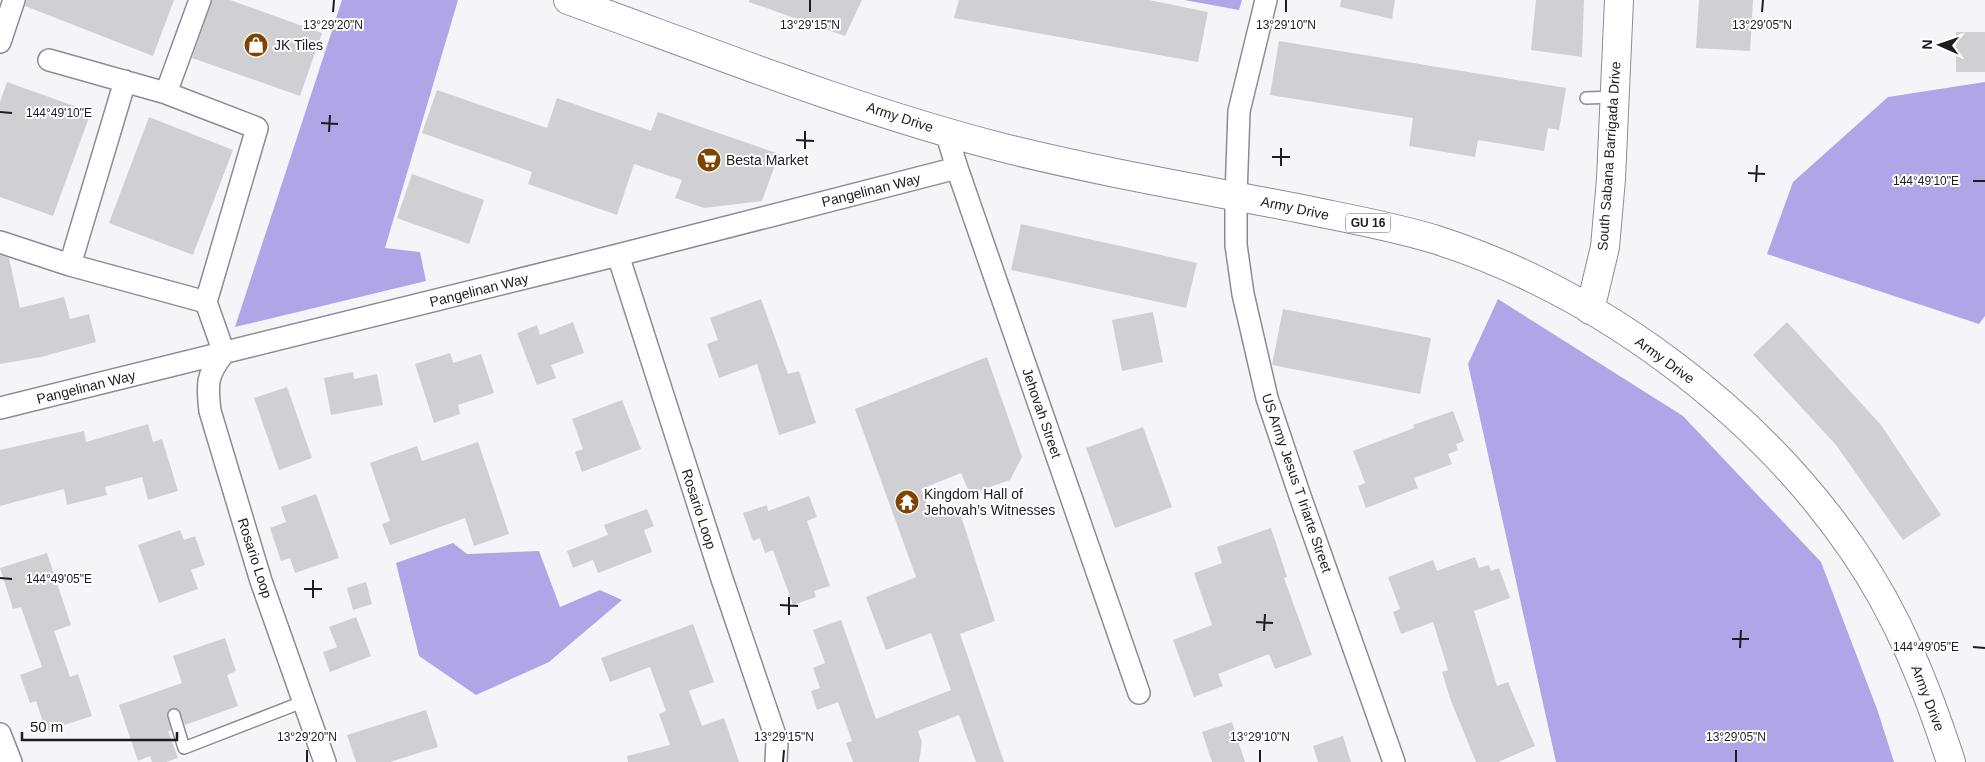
<svg xmlns="http://www.w3.org/2000/svg" width="1985" height="762" font-family="Helvetica,sans-serif">
	<style>
		.forest { fill: #b0a5e7 }
		.building { fill: #d0cfd3 }
		.lines { fill: none; stroke-linecap: round; stroke-linejoin: round }
		.service-casing { stroke: #8d8c90; stroke-width: 14 }
		.minor-casing { stroke: #8d8c90; stroke-width: 24 }
		.secondary-casing { stroke: #8d8c90; stroke-width: 30 }
		.primary-casing { stroke: #8d8c90; stroke-width: 30 }
		.service { stroke: #fff; stroke-width: 11 }
		.minor { stroke: #fff; stroke-width: 21 }
		.secondary { stroke: #fff; stroke-width: 28 }
		.primary { stroke: #fff; stroke-width: 28 }
		.ticks { fill: none; stroke: #1d1d1f; stroke-width: 2 }
		.labels { text-anchor: middle; dominant-baseline: central; stroke-width: 4; stroke-linejoin: round; paint-order: stroke }
		.shield { fill: #fff; stroke: #616162; stroke-width: 1 }
		.shield-label { font-size: 12px; font-weight: bold; fill: #1d1d1f }
		.poi-label { font-size: 14px; fill: #1d1d1f; stroke: #fff; text-anchor: start }
		.street-label { font-size: 14px; fill: #1d1d1f; stroke: #fff }
		.ticks-label { font-size: 12px; text-anchor: middle; fill: #1d1d1f; stroke: #fff; stroke-width: 4; stroke-linejoin: round; paint-order: stroke }
	</style>
	<rect width="100%" height="100%" fill="#f5f5f9"/>
	<path class="forest" d="M342 0H458L385 248 420 252 426 281 235 327Z
		M1184 0H1242L1239 10Z
		M1985 82V316L1979 324 1767 254 1793 182 1888 97Z
		M1498 299 1683 416 1821 562 1877 709 1894 762H1556L1468 364Z
		M453 543 467 554 539 551 560 607 600 590 622 600 549 662 476 695 419 656 396 563Z"/>
	<path class="building" d="M26 0H174L153 56 25 6Z
		M212 0H230L322 33 300 96 192 58Z
		M749 0H862L845 36 749 2Z
		M959 0H1149L1208 12 1198 62 954 18Z
		M1341 0H1395L1392 19 1340 7Z
		M1536 0H1584L1582 57 1531 50Z
		M1699 0H1753L1750 51 1696 48Z
		M1956 32H1985V72H1956Z
		M1279 41 1566 88 1559 130 1548 128 1544 151 1478 140 1475 157 1409 146 1413 118 1270 95Z
		M7 82 91 112 53 216 0 197V102Z
		M437 90 547 128 557 98 651 131 658 112 779 154 762 201 704 208 675 198 682 180 634 164 617 215 528 184 532 172 422 133Z
		M149 117 233 150 193 255 109 223Z
		M412 174 484 200 469 244 397 218Z
		M1021 224 1197 263 1186 308 1011 270Z
		M0 255 9 258 20 308 64 297 70 319 89 314 96 342 41 357 0 364Z
		M761 299 788 374 799 371 816 423 779 435 757 364 719 378 707 344 718 340 710 318Z
		M1283 309 1431 338 1420 394 1272 365Z
		M1153 312 1163 362 1122 371 1112 320Z
		M573 322 584 353 551 365 556 378 537 385 517 333 537 325 540 335Z
		M1787 322 1881 425 1941 515 1903 540 1836 445 1753 355Z
		M450 353 453 363 481 354 494 393 458 405 460 414 434 423 415 364Z
		M987 357 1022 457 1010 480 970 494 961 473 921 489 932 517 959 510 995 621 960 634 1004 762H976L959 715 918 731 922 742 919 762H853L846 743 852 741 838 702 817 710 811 691 820 688 813 668 825 663 813 630 841 620 876 719 951 690 931 633 886 650 866 597 916 577 855 409Z
		M353 372 354 379 377 374 383 405 331 415 324 378Z
		M287 387 312 458 279 470 254 398Z
		M622 400 641 449 582 472 575 452 583 449 572 419Z
		M1453 411 1464 441 1456 444 1458 450 1448 454 1452 464 1414 478 1418 488 1366 508 1358 486 1365 483 1353 451 1414 428 1413 425Z
		M148 424 153 442 162 439 178 491 148 500 142 477 105 487 107 495 67 505 64 489 0 506V450L84 431 86 442Z
		M1143 427 1172 507 1115 528 1086 448Z
		M478 442 509 534 474 546 465 518 390 545 382 524 390 521 370 463 417 446 422 461Z
		M316 494 339 558 295 573 290 558 281 561 270 528 286 522 281 507Z
		M809 496 817 517 807 521 830 586 814 591 816 597 793 605 773 550 765 553 760 538 753 541 743 513 767 505 768 511Z
		M647 509 654 526 644 530 652 552 598 573 593 560 573 568 567 551 608 535 604 525Z
		M1271 528 1287 577 1284 578 1312 655 1275 669 1269 654 1218 674 1223 686 1194 697 1173 640 1212 625 1194 573 1222 563 1217 547Z
		M180 530 184 540 195 536 205 565 191 570 198 589 159 603 138 545Z
		M47 553 71 625 54 631 70 677 78 674 92 716 46 731 36 701 30 703 20 675 42 667 21 607 13 609 0 568Z
		M1475 557 1479 568 1489 565 1491 571 1499 568 1510 598 1474 611 1497 686 1508 682 1535 746 1498 762H1476L1451 701 1442 672 1448 670 1433 622 1401 634 1393 612 1400 609 1388 577 1433 560 1437 571Z
		M366 582 372 604 353 610 347 588Z
		M356 617 371 656 330 672 323 652 337 647 329 627Z
		M693 624 714 682 689 691 702 726 724 718 739 762H628L627 756 670 745 659 714 666 711 650 667 610 682 601 658Z
		M225 638 236 671 227 675 238 706 185 725 179 710 171 708 167 714 171 730 168 731 178 758 166 762H152L150 756 138 761 119 705 182 683 173 656Z
		M426 710 438 747 390 762H356L347 735Z
		M1232 722 1245 762H1212L1202 732Z
		M1343 736 1351 762H1318L1313 746Z"/>
	<g class="lines">
		<defs>
			<path id="service" d="M1586 98 1614 97
				M174 715 184 748 305 701"/>
			<path id="minor" d="M1266 0 1239 111 1236 196V245L1243 294 1267 398 1300 496 1394 762
				M0 42 14 0
				M49 60 166 93 257 128 206 302 224 353C206 375 207 385 210 411L261 581 325 762
				M166 93 200 0
				M946 132 957 168 1139 693
				M0 242 70 265 206 302
				M618 255 722 579 777 741 776 762
				M70 265 125 81
				M0 408 618 255 957 168
				M0 734 11 762"/>
			<path id="secondary" d="M1590 310 1605 247 1611 179 1619 0"/>
			<path id="primary" d="M568 0C711 52 855 110 1004 148 1104 173 1206 190 1307 210 1350 219 1395 227 1437 240 1599 292 1757 410 1853 550 1898 615 1927 688 1951 762"/>
		</defs>
		<use href="#service" class="service-casing"/>
		<use href="#minor" class="minor-casing"/>
		<use href="#secondary" class="secondary-casing"/>
		<use href="#primary" class="primary-casing"/>
		<use href="#service" class="service"/>
		<use href="#minor" class="minor"/>
		<use href="#secondary" class="secondary"/>
		<use href="#primary" class="primary"/>
	</g>
	<path class="ticks" d="M333 12 334 0M810 12V0M1286 12V0M1762 12 1763 0M0 112 12 113M321 123 338 124M329 132 330 115M796 140 814 141M805 149V131M1272 157H1290M1281 166V148M1748 173 1765 174M1973 181H1985M1756 182 1757 165M0 578 12 579M304 589H322M313 598V580M780 605 798 606M789 615V597M1256 622 1273 623M1264 631 1265 614M1732 639H1749M1973 647 1985 648M1740 648 1741 630M307 762V750M783 762 784 750M1260 762V750M1736 762V750"/>
	<defs>
		<symbol id="shop-disc" viewBox="-11 -11 22 22"><circle r="9.5" fill="#814300" stroke="#fff"/><path d="M-5-2.5h2.3a2.7 3.5 0 0 1 5.4 0H5L5.5 6h-11ZM-1.5-2.5h3a1.5 2.3 0 0 0-3 0Z" fill="#fff"/></symbol>
		<symbol id="supermarket-disc" viewBox="-11 -11 22 22"><circle r="9.5" fill="#814300" stroke="#fff"/><path d="M-6-5.5h2.5l.6 2H6L4.5 2H-2.5L-4.4-4H-6ZM-1.5 3.2a1.3 1.3 0 1 0 .1 0ZM3 3.2a1.3 1.3 0 1 0 .1 0Z" fill="#fff"/></symbol>
		<symbol id="temple-disc" viewBox="-11 -11 22 22"><circle r="9.5" fill="#814300" stroke="#fff"/><path d="M0-6L5-2H3V0L6.5 2.5H4V6H1.5V3h-3V6H-4V2.5H-6.5L-3 0V-2H-5Z" fill="#fff"/></symbol>
	</defs>
	<g fill-rule="evenodd">
		<use href="#shop-disc" x="242" y="31" width="28" height="28"/>
		<use href="#supermarket-disc" x="695" y="146" width="28" height="28"/>
		<use href="#temple-disc" x="893" y="488" width="28" height="28"/>
	</g>
	<g class="labels">
		<rect class="shield" x="1345.5" y="213.5" width="45" height="19" rx="4"/>
		<g class="shield-label">
			<text x="1368" y="223">GU 16</text>
		</g>
		<g class="poi-label">
			<text x="274" y="45">JK Tiles</text>
			<text x="726" y="160">Besta Market</text>
			<text x="924" y="494">Kingdom Hall of<tspan x="924" dy="16">Jehovah’s Witnesses</tspan></text>
		</g>
		<g class="street-label">
			<text transform="translate(900 117) rotate(18)">Army Drive</text>
			<text transform="translate(1609 156) rotate(-86)">South Sabana Barrigada Drive</text>
			<text transform="translate(871 190) rotate(-14)">Pangelinan Way</text>
			<text transform="translate(1295 208) rotate(12)">Army Drive</text>
			<text transform="translate(479 290) rotate(-14)">Pangelinan Way</text>
			<text transform="translate(1665 360) rotate(36)">Army Drive</text>
			<text transform="translate(86 387) rotate(-14)">Pangelinan Way</text>
			<text transform="translate(1042 413) rotate(71)">Jehovah Street</text>
			<text transform="translate(1297 483) rotate(71)">US Army Jesus T Iriarte Street</text>
			<text transform="translate(699 509) rotate(72)">Rosario Loop</text>
			<text transform="translate(255 558) rotate(72)">Rosario Loop</text>
			<text transform="translate(1928 698) rotate(69)">Army Drive</text>
		</g>
	</g>
	<g class="ticks-label">
		<text x="333" y="29">13°29'20"N</text>
		<text x="810" y="29">13°29'15"N</text>
		<text x="1286" y="29">13°29'10"N</text>
		<text x="1762" y="29">13°29'05"N</text>
		<text x="59" y="117">144°49'10"E</text>
		<text x="1926" y="185">144°49'10"E</text>
		<text x="59" y="583">144°49'05"E</text>
		<text x="1926" y="651">144°49'05"E</text>
		<text x="307" y="741">13°29'20"N</text>
		<text x="784" y="741">13°29'15"N</text>
		<text x="1260" y="741">13°29'10"N</text>
		<text x="1736" y="741">13°29'05"N</text>
	</g>
	<g transform="translate(1940 45) rotate(272)" stroke="#ffffff" stroke-width="4" paint-order="stroke">
	<path d="M0-4L9 19L0 12L-9 19Z" fill="#1d1d1f"/>
	<text y="-8" font-size="14" font-weight="bold" text-anchor="middle" fill="#1d1d1f">N</text>
	</g>
	<path d="M22 732v8h155v-8" fill="none" stroke="#1d1d1f" stroke-width="2.5"/>
	<text x="30" y="732" font-size="15" fill="#1d1d1f" stroke="#ffffff" stroke-width="4" paint-order="stroke">50 m</text>
</svg>
